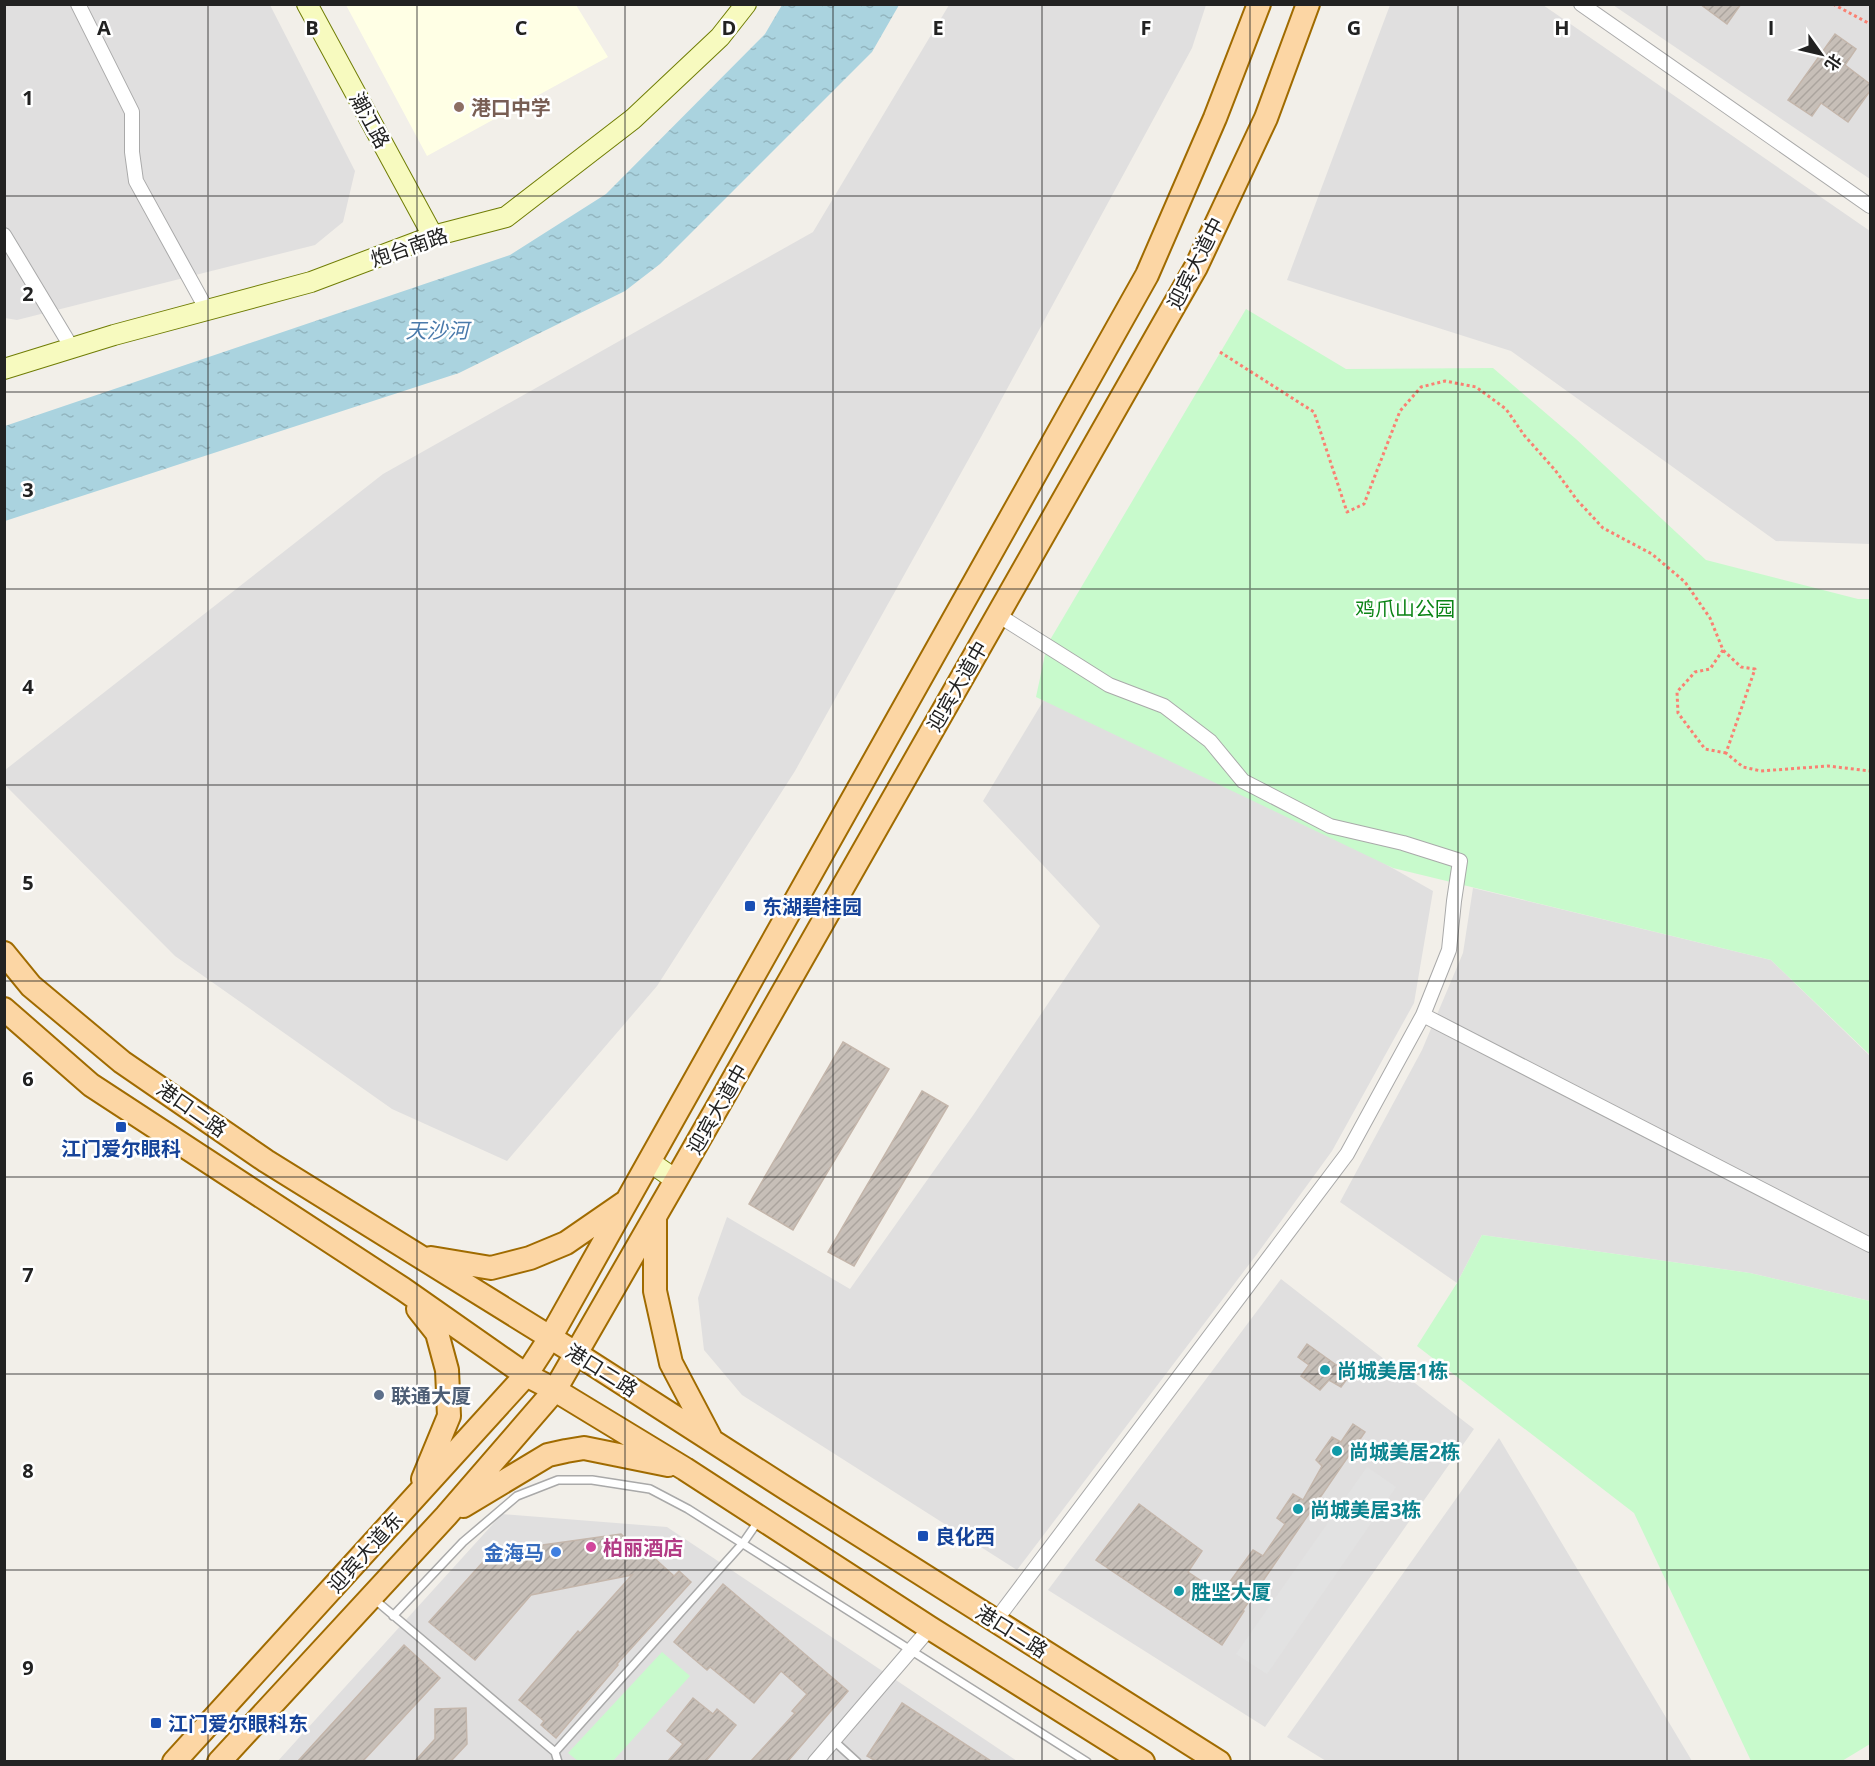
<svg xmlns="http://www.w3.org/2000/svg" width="1875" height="1766" font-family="'Open Sans','Noto Sans SC',sans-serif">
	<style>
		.residential { fill: #e0dfdf }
		.education { fill: #ffffe5 }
		.park { fill: #c8facc }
		.parking { fill: #e2e2e2 }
		.water { fill: url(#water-ripples) }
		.building { fill: url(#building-hatch); stroke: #c4b6ab; stroke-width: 1.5 }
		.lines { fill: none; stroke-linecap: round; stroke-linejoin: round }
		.lane-casing { stroke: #a9a9a9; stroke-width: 10 }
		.street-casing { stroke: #a9a9a9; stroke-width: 16 }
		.secondary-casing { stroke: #707d05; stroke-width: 22 }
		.primary-casing { stroke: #a06b00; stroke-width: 26 }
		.path { stroke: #fa8072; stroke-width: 3; stroke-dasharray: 3 3; stroke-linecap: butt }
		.lane { stroke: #fff; stroke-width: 7 }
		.street { stroke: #fff; stroke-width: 14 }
		.secondary { stroke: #f7fabf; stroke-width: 20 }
		.primary { stroke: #fcd6a4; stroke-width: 22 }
		.grid { fill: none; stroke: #222; stroke-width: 1.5; stroke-opacity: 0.55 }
		.education-dot { fill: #8d6e63; stroke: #fff; stroke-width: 2 }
		.transit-dot { fill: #1a4fb4; stroke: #fff; stroke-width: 2 }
		.culture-dot { fill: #0f9aa8; stroke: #fff; stroke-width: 2 }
		.service-dot { fill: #5c6f8a; stroke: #fff; stroke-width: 2 }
		.hotel-dot { fill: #d1479c; stroke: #fff; stroke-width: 2 }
		.shop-dot { fill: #3f7fe0; stroke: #fff; stroke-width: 2 }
		.labels { text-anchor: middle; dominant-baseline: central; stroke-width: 5; stroke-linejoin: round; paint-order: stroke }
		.education-label { font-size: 20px; font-weight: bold; fill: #785e54; stroke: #fff; text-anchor: start }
		.street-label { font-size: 20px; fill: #222; stroke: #fff }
		.park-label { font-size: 20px; fill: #0c8416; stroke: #fff }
		.transit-label { font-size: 20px; font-weight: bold; fill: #164399; stroke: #fff; text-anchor: start }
		.culture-label { font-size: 20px; font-weight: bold; fill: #0d838f; stroke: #fff; text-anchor: start }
		.service-label { font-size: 20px; font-weight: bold; fill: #4e5e75; stroke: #fff; text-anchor: start }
		.hotel-label { font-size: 20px; font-weight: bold; fill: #b23c85; stroke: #fff; text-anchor: start }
		.shop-label { font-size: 20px; font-weight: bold; fill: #366cbe; stroke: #fff; text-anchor: end }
		.water-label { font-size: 21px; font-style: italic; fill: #4a7aab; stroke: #fff }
		.grid-label { font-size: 20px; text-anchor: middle; font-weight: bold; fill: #222; stroke: #fff; stroke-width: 5; stroke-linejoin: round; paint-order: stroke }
	</style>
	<defs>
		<pattern id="water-ripples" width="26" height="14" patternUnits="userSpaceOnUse" patternTransform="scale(1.5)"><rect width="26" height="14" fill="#aad3df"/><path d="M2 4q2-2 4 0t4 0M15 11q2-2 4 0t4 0" fill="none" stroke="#92b5bf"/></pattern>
		<pattern id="building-hatch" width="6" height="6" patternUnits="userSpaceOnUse" patternTransform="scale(1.5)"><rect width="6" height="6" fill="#c7bfb8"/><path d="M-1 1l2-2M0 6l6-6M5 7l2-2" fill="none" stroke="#aba49e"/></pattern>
	</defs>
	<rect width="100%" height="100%" fill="#f2efe9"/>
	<path class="residential" d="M4 5H270L355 171 343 222 315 245 17 320 5 318Z
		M949 5H1206L1192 48 981 437 795 771 657 986 507 1161 392 1109 175 956 5 785V770L383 474 813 232Z
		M1390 5H1543L1870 231V544L1776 541 1511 351 1287 280Z
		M1613 5H1870V179Z
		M1057 678 1433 891 1414 1003 1332 1151 1257 1254 1017 1570 742 1395 704 1350 698 1298 727 1217 850 1289 974 1114 1100 926 983 801Z
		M1473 888 1771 960 1870 1056V1301L1750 1273 1482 1235 1457 1283 1340 1202 1422 1050 1463 953Z
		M1281 1279 1474 1429 1265 1727 1048 1590Z
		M1499 1438 1692 1761H1326L1287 1737Z
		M502 1514 667 1527 1017 1761 277 1762Z"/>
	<path class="education" d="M346 5H576L608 57 427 156Z"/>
	<path class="park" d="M1246 309 1346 369 1493 368 1576 439 1706 560 1858 599H1870V1055L1771 960 1393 868 1036 697 1047 645Z
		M1482 1235 1750 1273 1870 1301V1744L1842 1761H1751L1634 1513 1417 1346 1457 1283Z
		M662 1652 690 1676 613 1761H578L568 1753Z"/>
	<path class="parking" d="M1367 1467 1396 1487 1267 1674 1236 1654Z"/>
	<path class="water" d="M782 5H899L872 52 660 264 625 291 459 373 5 521V426L510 255 606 194 765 34Z"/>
	<path class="building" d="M1700 4H1741L1727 24Z
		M1835 34 1856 49 1845 65 1870 84V91L1848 122 1821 103 1812 116 1788 100Z
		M843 1042 889 1069 793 1230 749 1204Z
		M922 1091 948 1106 854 1266 828 1252Z
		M1307 1344 1350 1375 1341 1387 1329 1380 1320 1390 1301 1376 1309 1365 1298 1357Z
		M1353 1424 1365 1432 1243 1610 1244 1611 1222 1645 1096 1560 1139 1504 1202 1551 1188 1572 1221 1594 1253 1550 1263 1556 1285 1524 1277 1518 1293 1494 1303 1500 1322 1466 1316 1460 1332 1437 1341 1442Z
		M621 1534 649 1559 652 1556 674 1576 679 1571 691 1582 617 1664 618 1665 556 1738 541 1725 544 1721 519 1700 578 1631 580 1633 632 1575 531 1595 475 1660 429 1622 492 1552Z
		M723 1584 848 1691 788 1761H751L795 1713 792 1711 807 1694 781 1671 754 1703 710 1667 707 1670 674 1642Z
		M404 1645 440 1678 363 1761H298Z
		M693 1698 713 1714 717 1709 736 1725 706 1761H668L683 1744 667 1731Z
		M902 1703 991 1761H876L867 1756Z
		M466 1708 467 1744 451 1761H415L435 1739V1709Z"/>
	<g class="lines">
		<defs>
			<path id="lane" d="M374 1599 555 1752 743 1543 759 1520
				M393 1616 463 1542 517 1496 558 1480H592L650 1489 688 1509 1087 1762
				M833 1740 857 1762
				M555 1752 558 1762"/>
			<path id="street" d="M78 4 132 112V152L136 181 207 310
				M1581 4 1870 206
				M4 235 72 348
				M1423 1015 1870 1245
				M996 1620 1347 1154 1423 1015 1449 950 1454 901 1460 861 1403 843 1330 826 1243 781 1210 741 1164 706 1109 685 998 615
				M815 1762 930 1628"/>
			<path id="secondary" d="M307 4 433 236
				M4 369 114 335 311 282 433 236 506 217 633 119 720 37 746 4
				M650 1162 676 1180"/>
			<path id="primary" d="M4 953 31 986 122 1062 266 1161 577 1354 787 1489 1219 1762
				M4 1009 91 1085 403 1289 526 1375 555 1390 685 1469 930 1628 1143 1762
				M655 1218V1291L671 1363 710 1437
				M431 1258 491 1268 530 1258 566 1243 624 1203
				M418 1309 437 1333 447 1370 449 1416 423 1479
				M463 1506 548 1455 566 1451 584 1448 668 1465
				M174 1762 526 1375 550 1338 1147 275 1215 118 1259 4
				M219 1762 446 1516 555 1390 676 1180 1196 267 1266 118 1308 4"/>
		</defs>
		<use href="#lane" class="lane-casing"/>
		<use href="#street" class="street-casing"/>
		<use href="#secondary" class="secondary-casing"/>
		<use href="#primary" class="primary-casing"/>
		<path class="path" d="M1833 4 1870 24
			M1220 352 1314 412 1347 512 1364 504 1400 411 1421 387 1445 381 1476 387 1506 409 1524 435 1555 470 1577 500 1603 528 1652 554 1685 582 1710 618 1723 650 1741 667 1755 669 1726 753 1743 767 1761 771 1828 766 1870 771
			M1723 650 1710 669 1695 672 1677 692 1678 713 1705 749 1726 753"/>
		<use href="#lane" class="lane"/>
		<use href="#street" class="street"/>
		<use href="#secondary" class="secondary"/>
		<use href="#primary" class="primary"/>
	</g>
	<path class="grid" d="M208 4V1762M417 4V1762M625 4V1762M833 4V1762M1042 4V1762M1250 4V1762M1458 4V1762M1667 4V1762M4 196H1870M4 392H1870M4 589H1870M4 785H1870M4 981H1870M4 1177H1870M4 1374H1870M4 1570H1870"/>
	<circle class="education-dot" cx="459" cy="107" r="6"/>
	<g class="transit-dot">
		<rect x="744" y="900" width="12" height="12" rx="3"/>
		<rect x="115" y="1121" width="12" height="12" rx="3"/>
		<rect x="917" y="1530" width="12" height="12" rx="3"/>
		<rect x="150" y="1717" width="12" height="12" rx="3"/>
	</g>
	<g class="culture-dot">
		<circle cx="1325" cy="1370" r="6"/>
		<circle cx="1337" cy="1451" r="6"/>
		<circle cx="1298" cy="1509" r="6"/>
		<circle cx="1179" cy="1591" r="6"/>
	</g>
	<circle class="service-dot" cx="379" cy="1395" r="6"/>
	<circle class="hotel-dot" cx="591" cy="1547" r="6"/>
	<circle class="shop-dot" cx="556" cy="1552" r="6"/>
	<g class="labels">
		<g class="education-label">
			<text x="471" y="107">港口中学</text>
		</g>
		<g class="street-label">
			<text transform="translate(370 120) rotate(61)">潮江路</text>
			<text transform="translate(409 247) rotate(-19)">炮台南路</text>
			<text transform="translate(1195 263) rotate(-63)">迎宾大道中</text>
			<text transform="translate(957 686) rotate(-60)">迎宾大道中</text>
			<text transform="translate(192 1109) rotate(35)">港口二路</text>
			<text transform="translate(717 1109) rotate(-60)">迎宾大道中</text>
			<text transform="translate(602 1370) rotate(32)">港口二路</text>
			<text transform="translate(365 1552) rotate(-48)">迎宾大道东</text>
			<text transform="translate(1012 1631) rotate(32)">港口二路</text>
		</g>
		<g class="park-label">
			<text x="1405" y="608">鸡爪山公园</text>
		</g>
		<g class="transit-label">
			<text x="762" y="906">东湖碧桂园</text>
			<text x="121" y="1148" text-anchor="middle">江门爱尔眼科</text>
			<text x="935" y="1536">良化西</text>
			<text x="168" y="1723">江门爱尔眼科东</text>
		</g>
		<g class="culture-label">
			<text x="1337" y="1370">尚城美居1栋</text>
			<text x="1349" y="1451">尚城美居2栋</text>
			<text x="1310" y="1509">尚城美居3栋</text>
			<text x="1191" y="1591">胜坚大厦</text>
		</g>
		<g class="service-label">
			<text x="391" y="1395">联通大厦</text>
		</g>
		<g class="hotel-label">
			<text x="603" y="1547">柏丽酒店</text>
		</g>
		<g class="shop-label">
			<text x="544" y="1552">金海马</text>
		</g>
		<g class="water-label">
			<text x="437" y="330">天沙河</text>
		</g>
	</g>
	<g class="grid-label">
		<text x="104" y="35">A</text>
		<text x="312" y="35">B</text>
		<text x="521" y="35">C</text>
		<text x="729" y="35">D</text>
		<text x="938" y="35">E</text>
		<text x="1146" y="35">F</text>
		<text x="1354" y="35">G</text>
		<text x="1562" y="35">H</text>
		<text x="1771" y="35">I</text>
		<text x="28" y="105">1</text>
		<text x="28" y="301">2</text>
		<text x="28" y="497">3</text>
		<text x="28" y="694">4</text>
		<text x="28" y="890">5</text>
		<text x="28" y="1086">6</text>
		<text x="28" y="1282">7</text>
		<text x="28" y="1478">8</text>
		<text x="28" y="1675">9</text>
	</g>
	<rect width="1875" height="1766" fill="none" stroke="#222222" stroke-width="12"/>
	<g transform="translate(1821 54) rotate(124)" stroke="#ffffff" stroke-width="4.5" paint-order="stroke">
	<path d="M0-4.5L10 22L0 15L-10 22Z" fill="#222222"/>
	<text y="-9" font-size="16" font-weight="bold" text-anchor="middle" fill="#222222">北</text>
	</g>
</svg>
